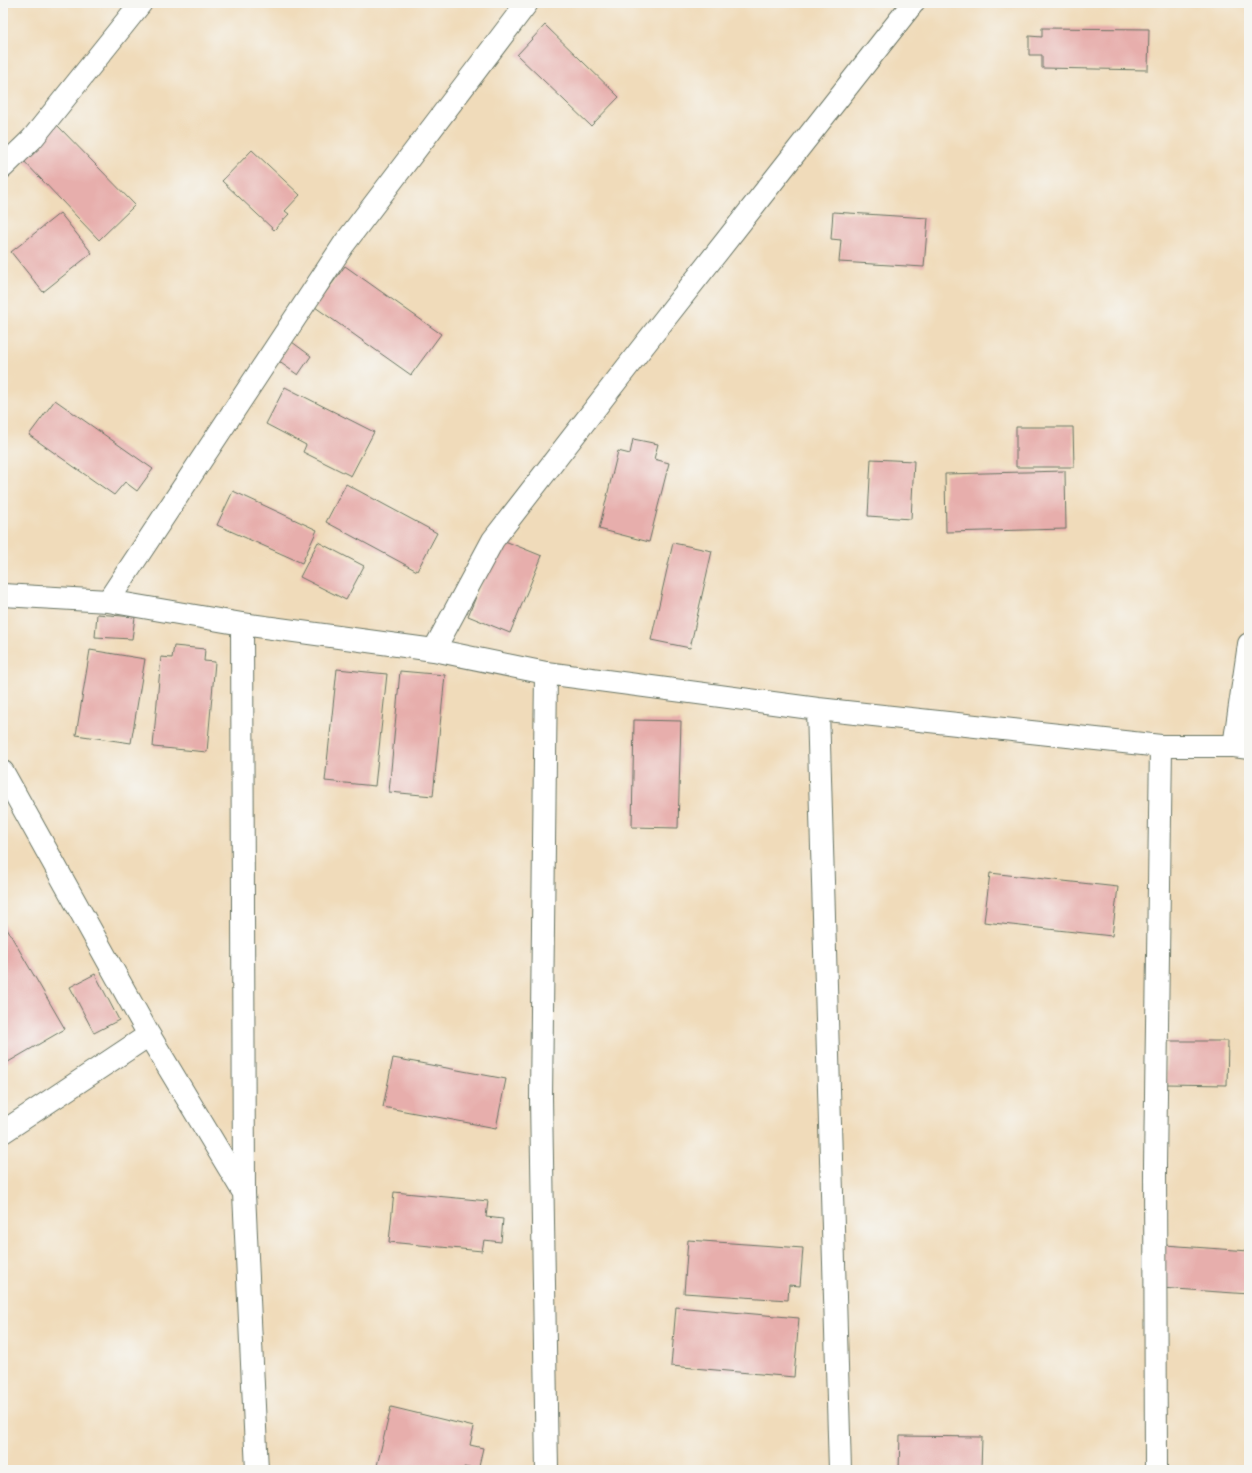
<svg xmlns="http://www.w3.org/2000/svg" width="1252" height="1473" font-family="Sriracha,sans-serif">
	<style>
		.building { fill: #e7aeac }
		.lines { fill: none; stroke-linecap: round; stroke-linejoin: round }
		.minor-casing { stroke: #687463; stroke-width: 24 }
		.minor { stroke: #fff; stroke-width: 22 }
	</style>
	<rect width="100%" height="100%" fill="#f6f6f2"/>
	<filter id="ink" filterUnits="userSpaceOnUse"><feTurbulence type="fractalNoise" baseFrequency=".025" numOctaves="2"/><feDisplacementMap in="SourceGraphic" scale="8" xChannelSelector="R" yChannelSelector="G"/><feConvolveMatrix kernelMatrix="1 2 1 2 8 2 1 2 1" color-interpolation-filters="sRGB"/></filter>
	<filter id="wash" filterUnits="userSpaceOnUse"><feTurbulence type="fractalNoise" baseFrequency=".012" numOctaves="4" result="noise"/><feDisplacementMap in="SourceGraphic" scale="16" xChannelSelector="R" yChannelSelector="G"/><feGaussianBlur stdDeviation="0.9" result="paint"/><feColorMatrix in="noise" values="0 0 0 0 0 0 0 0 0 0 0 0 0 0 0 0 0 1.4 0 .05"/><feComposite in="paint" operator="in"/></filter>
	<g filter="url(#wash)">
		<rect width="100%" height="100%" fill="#f0dbba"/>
		<g id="blocks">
			<path class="building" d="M545 25 619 97 591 126 517 55Z
				M1042 28 1149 29 1148 70 1042 68V55H1029V36L1042 37Z
				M57 125 135 205 99 240 22 159Z
				M252 150 300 195 285 211 289 214 274 230 222 181Z
				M833 212 928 218 924 267 839 262 841 240 831 239Z
				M60 213 92 253 43 292 11 252Z
				M345 266 441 334 411 375 315 307Z
				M292 342 311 356 298 375 278 361Z
				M285 387 374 432 351 476 303 452 306 445 266 424Z
				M55 400 153 469 137 491 125 482 114 495 29 435Z
				M1016 427H1073L1074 467H1016Z
				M633 439 658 444 654 459 669 463 649 542 599 529 618 451 630 454Z
				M871 459 914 461 911 519 868 516Z
				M1065 471 1066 529 946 532 945 474Z
				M346 484 437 533 417 571 326 522Z
				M233 491 317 530 302 563 217 525Z
				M500 539 542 556 510 633 468 616Z
				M318 542 364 566 346 600 300 577Z
				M673 543 712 551 690 648 651 640Z
				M97 614 135 617 132 639 95 637Z
				M174 646 205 649 204 661 215 662 207 752 153 747 161 657 172 658Z
				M90 650 145 659 131 743 76 735Z
				M337 669 387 674 375 786 325 781Z
				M400 671 445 675 433 796 389 792Z
				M634 720 681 721 678 828 632 827Z
				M990 873 1118 887 1112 936 984 922Z
				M3 922 65 1029 3 1065Z
				M95 974 119 1020 94 1033 70 987Z
				M1167 1041H1228L1227 1085 1166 1084Z
				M393 1058 506 1079 496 1128 383 1107Z
				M394 1192 488 1201 486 1217 503 1219 501 1242 484 1240 482 1251 389 1242Z
				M688 1240 803 1248 800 1286 789 1285 788 1300 684 1293Z
				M1165 1245 1249 1251V1294L1161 1288Z
				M676 1307 799 1318 794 1377 671 1366Z
				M391 1407 474 1427 470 1445 483 1448 478 1470 464 1467V1470H376Z
				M900 1436 982 1437 981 1470H899Z"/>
		</g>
	</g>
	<g filter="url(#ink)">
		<use href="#blocks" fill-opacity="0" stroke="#687463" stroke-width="1"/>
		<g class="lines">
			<defs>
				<path id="minor" d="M3 167 32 139 141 3
					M3 595 108 601 242 624 434 650 546 673 818 709 1161 746H1234L1249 748
					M108 601 344 244 527 3
					M242 624 244 1193 257 1470
					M434 650 493 540 638 353 913 3
					M546 673 541 1098 547 1470
					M818 709 840 1470
					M1234 746 1249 644
					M3 772 149 1035 244 1193
					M3 1132 149 1035
					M1156 1470 1155 1165 1161 746"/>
			</defs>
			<use href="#minor" class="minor-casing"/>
			<use href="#minor" class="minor"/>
		</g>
	</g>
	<rect width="1252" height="1473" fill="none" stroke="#f6f6f2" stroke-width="16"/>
</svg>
